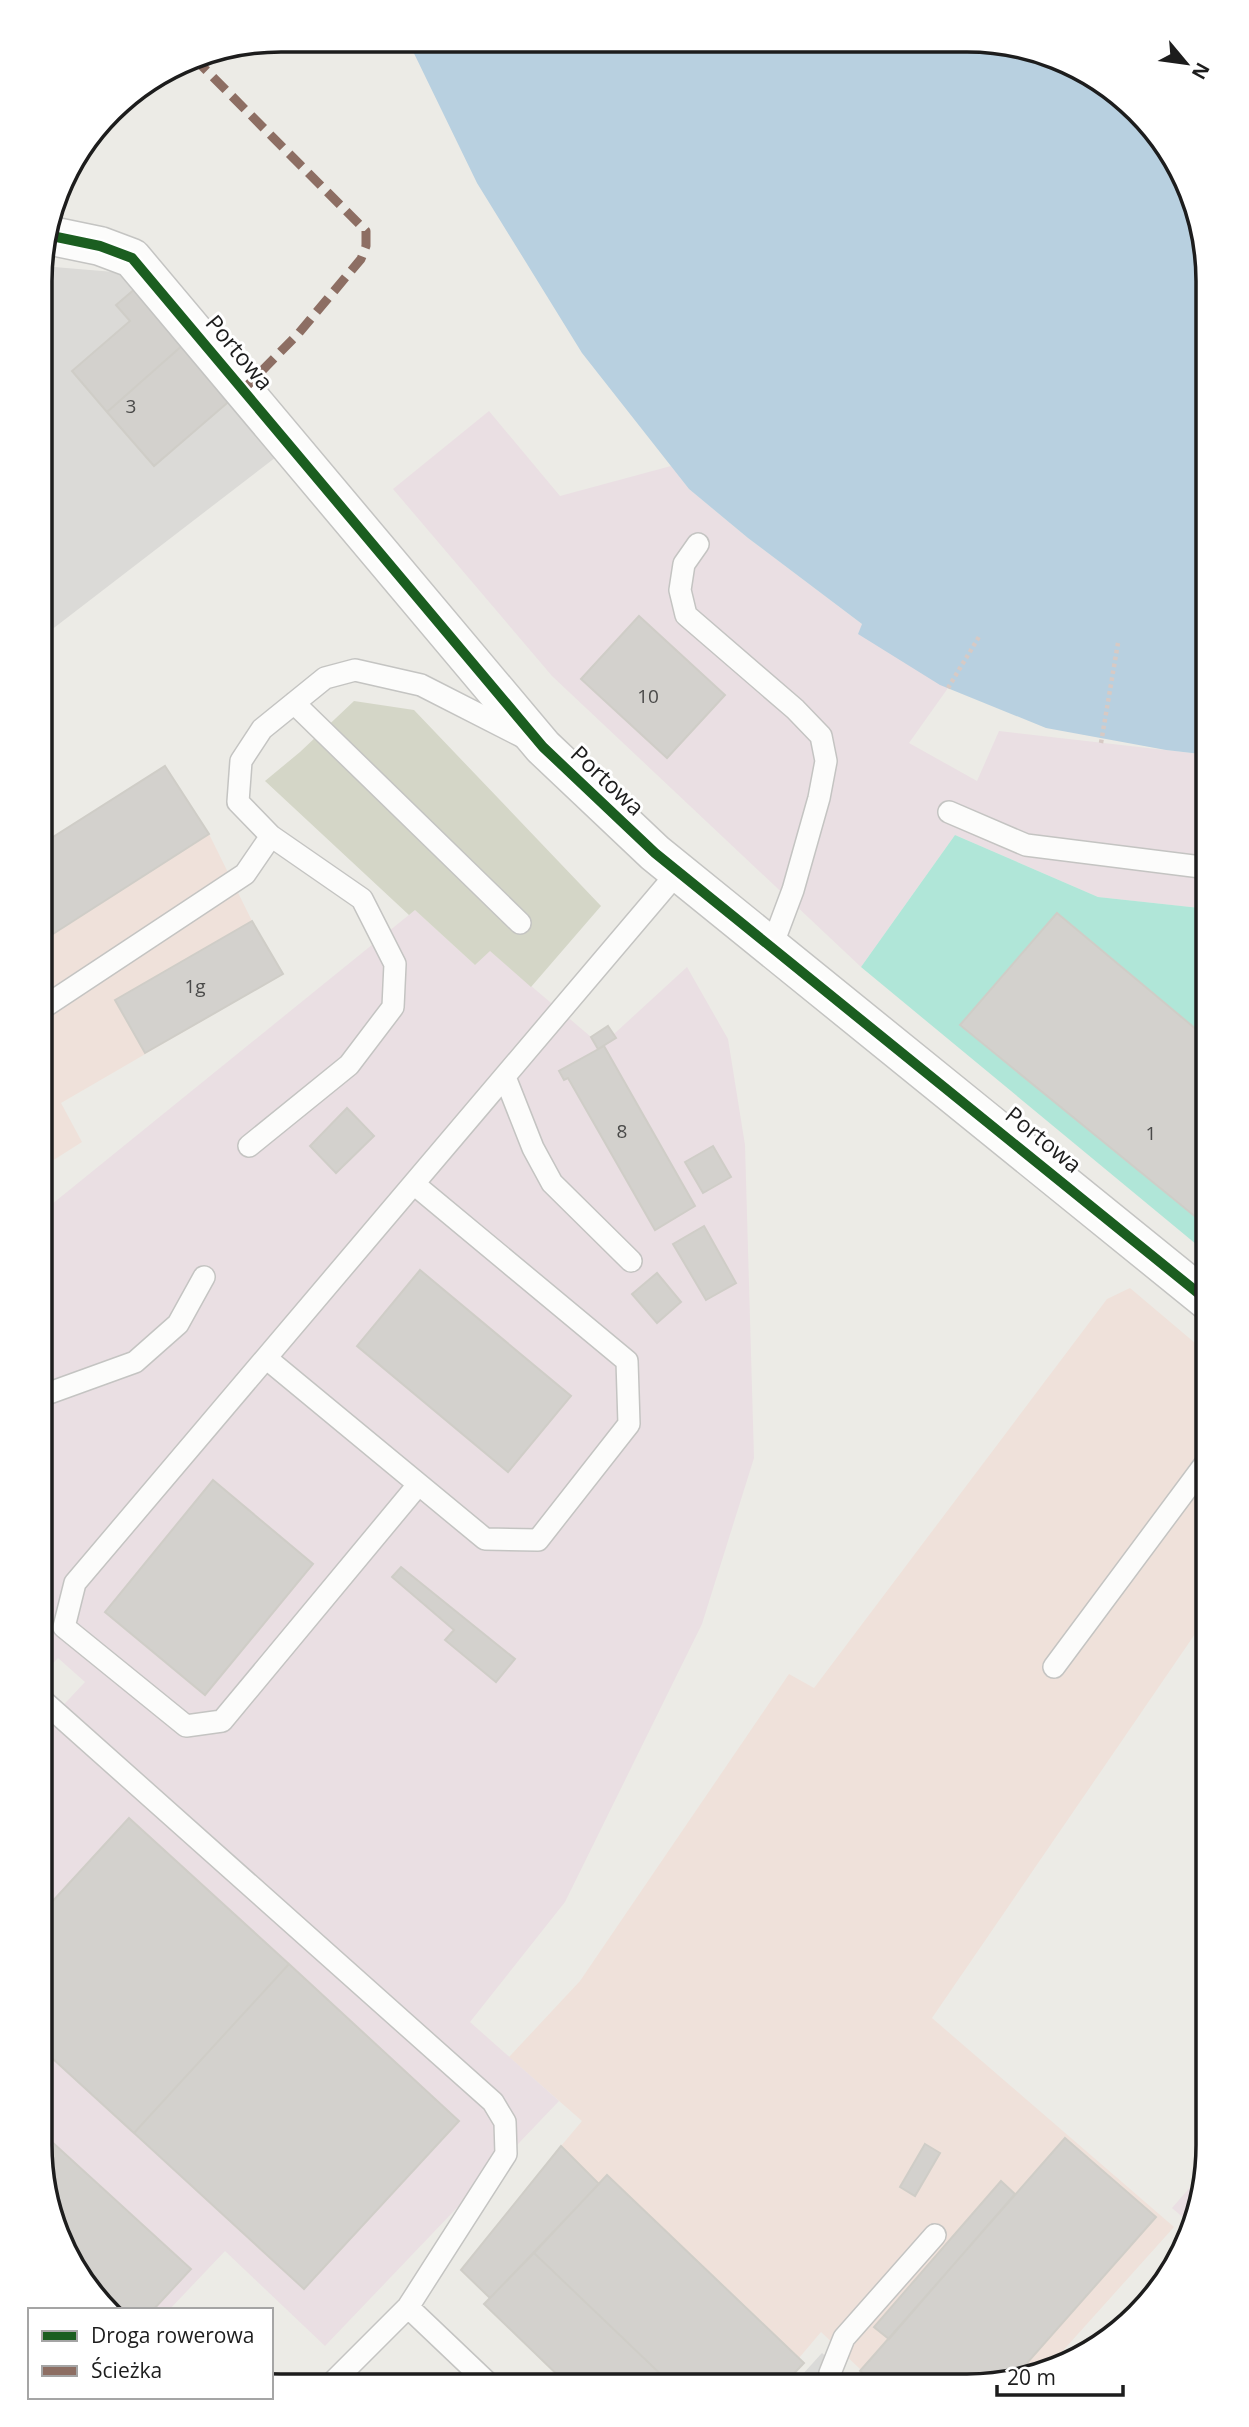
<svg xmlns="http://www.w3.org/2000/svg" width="1249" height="2427" font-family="'Open Sans',sans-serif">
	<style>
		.residential { fill: #dbdad7 }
		.commercial { fill: #efe1da }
		.industrial { fill: #eadfe3 }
		.construction { fill: #d4d6c7 }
		.pitch { fill: #b0e6d8 }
		.parking { fill: #dadad8 }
		.water { fill: #b8d0e0 }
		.building { fill: #d3d1cd; stroke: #cfcdc7; stroke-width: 2 }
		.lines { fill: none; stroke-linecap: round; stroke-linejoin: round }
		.service-casing { stroke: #c4c4c2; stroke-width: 24 }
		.minor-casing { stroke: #c4c4c2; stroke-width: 41 }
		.path { stroke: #d7cac5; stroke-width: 4.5; stroke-dasharray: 3.5 3.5; stroke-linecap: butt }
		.service { stroke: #fcfcfb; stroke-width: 21 }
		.minor { stroke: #fcfcfb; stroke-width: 38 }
		.quiet { stroke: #8d6e63; stroke-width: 9; stroke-dasharray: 18 9; stroke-linecap: butt }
		.cycleway-casing { stroke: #fff; stroke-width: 15 }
		.cycleway { stroke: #1b5e20; stroke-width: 10 }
		.labels { text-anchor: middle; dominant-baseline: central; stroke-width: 6; stroke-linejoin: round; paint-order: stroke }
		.number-label { font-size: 19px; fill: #4a4a49 }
		.street-label { font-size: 23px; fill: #1d1d1d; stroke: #fff }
		.rim { fill: none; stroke: #1d1d1d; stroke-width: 3.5 }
	</style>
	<rect width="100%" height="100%" fill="#ecebe6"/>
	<path class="residential" d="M42 266 126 273 280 454 46 634 42 629Z"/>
	<path class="commercial" d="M165 766 209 834 252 921 283 974 61 1103 82 1142 41 1168 42 844Z
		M1130 1288 1208 1354V1615L932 2018 1174 2227 1042 2374 968 2387 878 2386 821 2332 799 2358 599 2184 561 2146 582 2121 509 2057 580 1981 789 1674 814 1688 1107 1299Z"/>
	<path class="industrial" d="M489 411 560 496 671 466 689 489 748 538 862 624 859 634 948 688 909 743 977 781 999 731 1209 755V909L1098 897 955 835 861 967 552 676 393 489Z
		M415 910 475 965 489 950 591 1037 608 1026 614 1034 687 967 728 1039 745 1145 754 1458 702 1624 565 1902 470 2022 559 2101 325 2346 225 2251 169 2310H111L53 2223 40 2146 41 1729 85 1682 58 1658 41 1676V1213Z
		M1206 2169 1193 2226 1172 2208Z"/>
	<path class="construction" d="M354 701 414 710 601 906 531 987 490 951 475 965 415 910 409 915 265 781 300 752Z"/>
	<path class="pitch" d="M955 835 1098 897 1209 909 1208 1254 861 967Z"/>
	<path class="parking" d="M822 2353 847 2376 838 2386H792Z"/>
	<path class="water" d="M408 41 1014 45 1126 100 1196 204 1209 281V755L1166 750 1046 728 940 685 858 634 862 624 748 538 689 489 582 353 477 183Z"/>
	<path class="building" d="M136 288 184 344 107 412 72 371 130 321 116 305Z
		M184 344 233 398 154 466 107 412Z
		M639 616 725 695 667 758 581 679Z
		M165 766 209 834 42 941V844Z
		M1057 913 1209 1040 1208 1227 960 1025Z
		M252 921 283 974 145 1053 115 1000Z
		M608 1026 616 1038 598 1049 591 1037Z
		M604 1046 695 1206 655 1230 568 1078 564 1080 559 1071Z
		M347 1108 374 1136 336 1173 310 1146Z
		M713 1146 731 1177 703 1193 685 1162Z
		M704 1226 736 1283 706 1300 673 1244Z
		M420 1270 571 1396 508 1472 357 1346Z
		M657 1273 681 1302 657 1323 632 1294Z
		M213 1480 313 1564 205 1695 105 1612Z
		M401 1567 515 1659 496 1682 445 1640 454 1630 392 1577Z
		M129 1818 289 1964 134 2133 40 2047V1915Z
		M289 1964 459 2121 304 2289 134 2133Z
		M40 2131 191 2269 153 2310H111L53 2223 40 2146Z
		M1065 2138 1156 2217 1013 2379 968 2387 878 2386 860 2371Z
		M925 2144 940 2153 915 2196 900 2187Z
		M561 2146 599 2184 490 2298 461 2270Z
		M607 2175 804 2363 782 2386H673L534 2253Z
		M1001 2181 1015 2194 889 2339 874 2327Z
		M534 2253 673 2386H569L484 2304Z"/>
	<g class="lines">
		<defs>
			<path id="service" d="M698 544 684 564 680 590 686 615 795 709 821 736 826 761 819 798 793 890 772 946
				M294 703 520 923
				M949 812 1026 845 1209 868
				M41 1009 245 874 271 836
				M505 1077 533 1148 552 1183 631 1261
				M249 1146 349 1065 393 1007 395 964 362 899 271 836 238 802 241 761 262 729 325 678 355 670 421 685 523 737
				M266 1358 485 1539 538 1540 629 1424 627 1361 414 1184
				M41 1396 135 1362 178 1324 204 1277
				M418 1485 222 1721 186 1726 64 1627 75 1583 678 872
				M1054 1667 1208 1460
				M41 1699 493 2102 505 2122 506 2154 408 2307
				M330 2385 408 2307 490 2385
				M837 2386 830 2373 844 2338 935 2235"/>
			<path id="minor" d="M47 235 100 246 132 258 543 747 655 853 1208 1301"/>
		</defs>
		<use href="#service" class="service-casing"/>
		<use href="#minor" class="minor-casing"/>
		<path class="path" d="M948 688 980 635
			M1101 743 1118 643"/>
		<use href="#service" class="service"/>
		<use href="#minor" class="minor"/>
		<path class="quiet" d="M194 58 366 231V246L361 259 298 334 244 389"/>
		<defs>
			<path id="cycleway" d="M47 235 100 246 132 258 543 747 655 853 1208 1301"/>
		</defs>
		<use href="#cycleway" class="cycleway-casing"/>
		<use href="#cycleway" class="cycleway"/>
	</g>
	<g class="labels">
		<g class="number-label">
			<text x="131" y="406">3</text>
			<text x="648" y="696">10</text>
			<text x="195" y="986">1g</text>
			<text x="622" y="1131">8</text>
			<text x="1151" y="1133">1</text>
		</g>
		<g class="street-label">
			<text transform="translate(240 352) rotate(50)">Portowa</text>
			<text transform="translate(608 780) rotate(43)">Portowa</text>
			<text transform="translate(1044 1139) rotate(39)">Portowa</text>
		</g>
	</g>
	<path d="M0 0H1249V2427H0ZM281 52H967A229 229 0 0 1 1196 281V2145A229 229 0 0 1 967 2374H281A229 229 0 0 1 52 2145V281A229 229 0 0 1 281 52Z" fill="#fff" fill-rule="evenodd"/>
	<path class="rim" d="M281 52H967A229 229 0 0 1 1196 281V2145A229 229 0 0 1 967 2374H281A229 229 0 0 1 52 2145V281A229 229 0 0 1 281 52Z"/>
	<rect x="28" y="2308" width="245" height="91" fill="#ffffff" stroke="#a5a5a5" stroke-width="2"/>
	<rect x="42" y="2331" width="35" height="10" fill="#1b5e20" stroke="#a5a5a5" stroke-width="2"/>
	<text x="91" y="2343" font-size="21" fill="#1d1d1d">Droga rowerowa</text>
	<rect x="42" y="2366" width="35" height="10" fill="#8d6e63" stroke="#a5a5a5" stroke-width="2"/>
	<text x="91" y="2378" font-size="21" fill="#1d1d1d">Ścieżka</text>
	<g transform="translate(1186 63) rotate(119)" stroke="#ffffff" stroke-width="5" paint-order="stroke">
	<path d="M0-5L12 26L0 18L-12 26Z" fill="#1d1d1d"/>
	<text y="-10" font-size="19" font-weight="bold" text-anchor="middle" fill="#1d1d1d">N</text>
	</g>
	<path d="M997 2385v10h126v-10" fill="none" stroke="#1d1d1d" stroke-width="3.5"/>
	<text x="1007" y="2385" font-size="21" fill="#1d1d1d" stroke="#ffffff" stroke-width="5" paint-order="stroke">20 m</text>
</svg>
